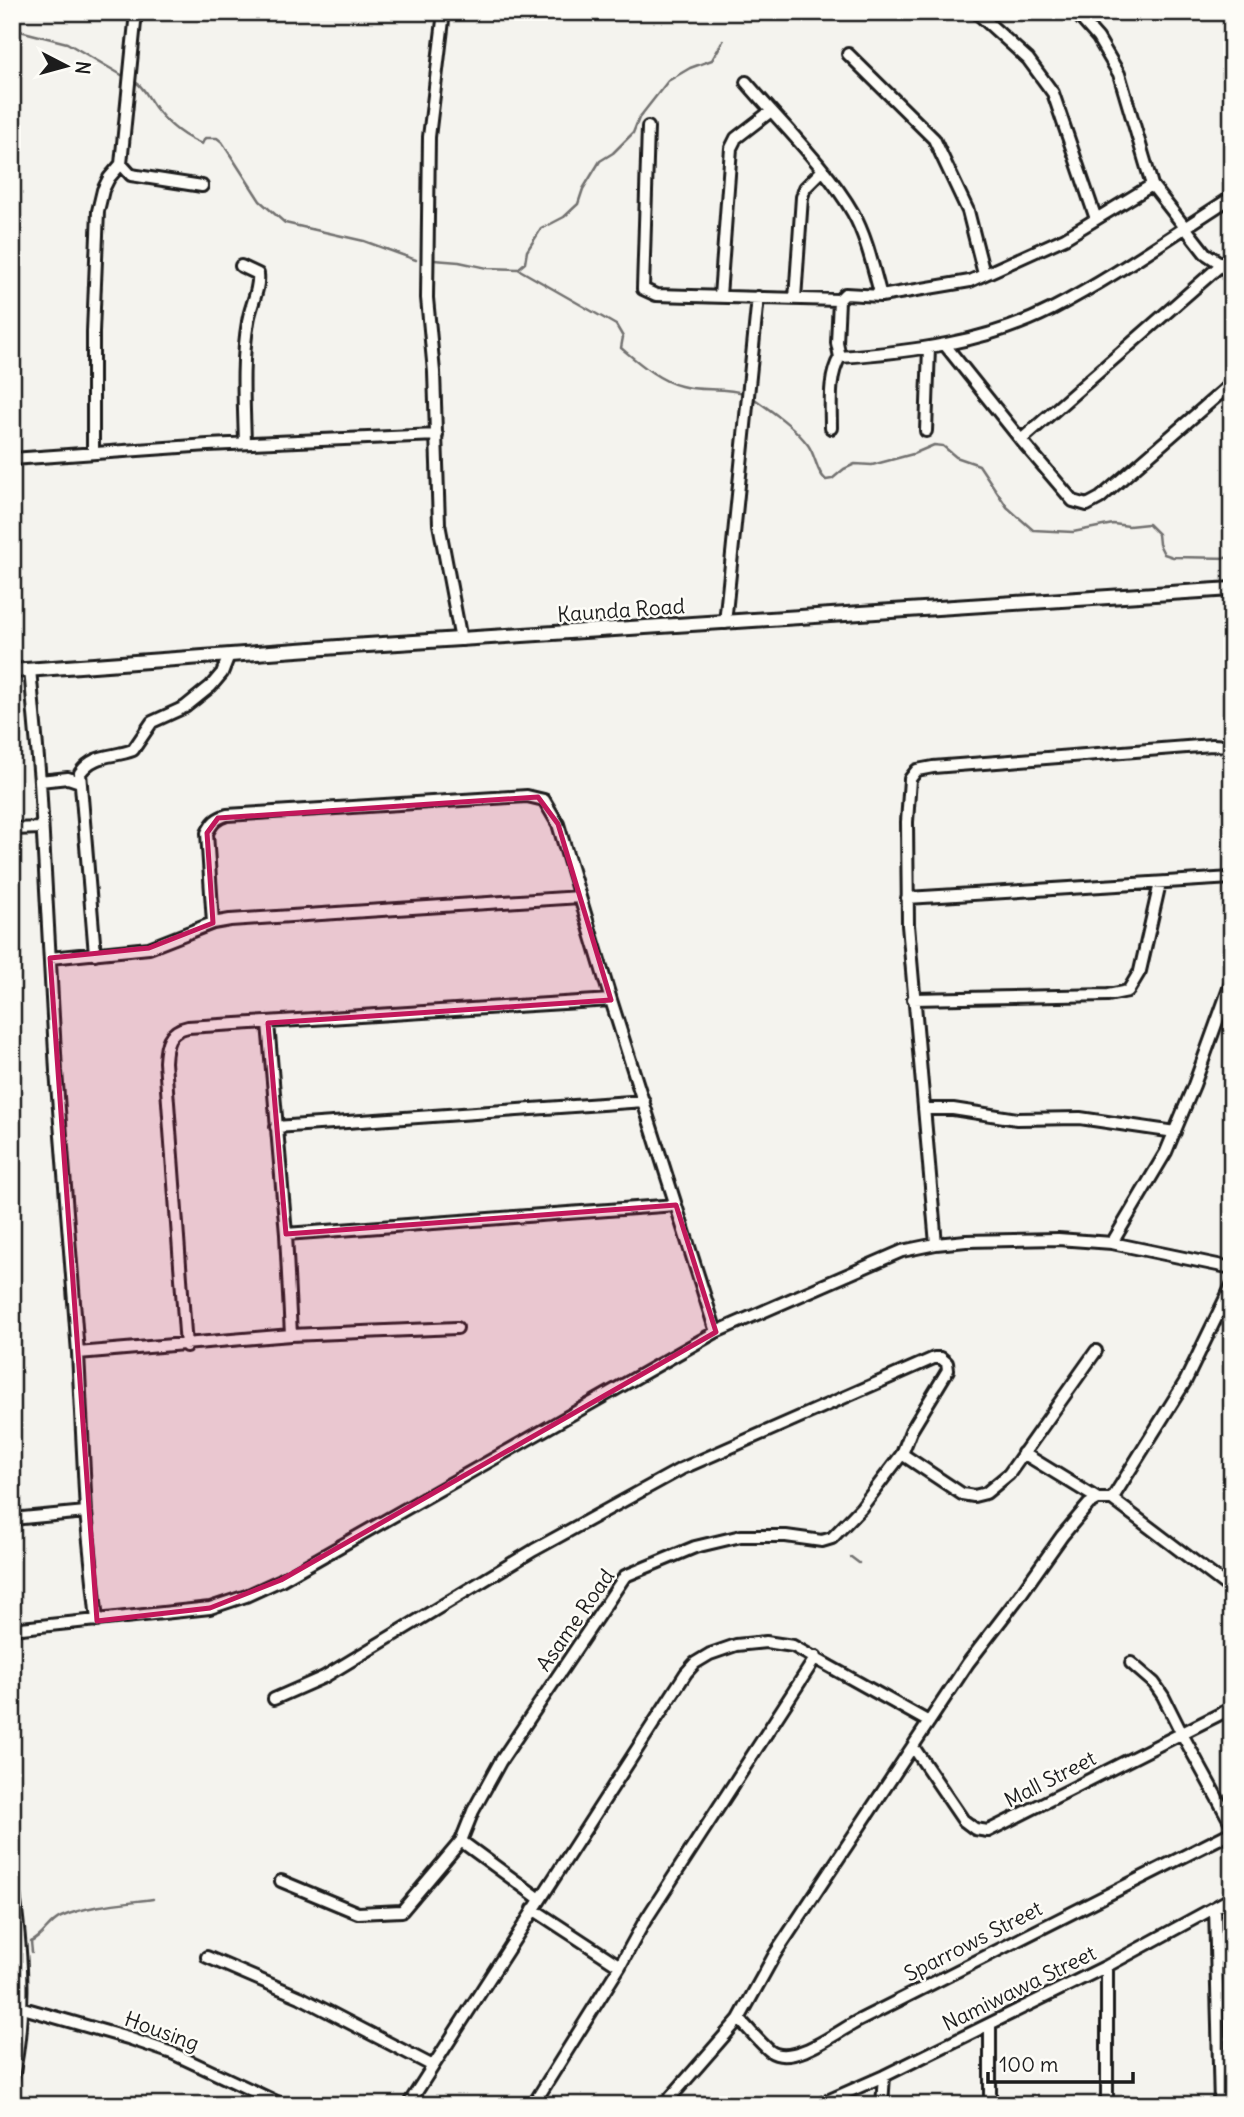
<svg xmlns="http://www.w3.org/2000/svg" width="1244" height="2117" font-family="Delius,sans-serif">
	<style>
		.lines { fill: none; stroke-linecap: round; stroke-linejoin: round }
		.stream { stroke: #72716f; stroke-width: 2.5 }
		.minor-casing { stroke: #1c1c1c; stroke-width: 16 }
		.major-casing { stroke: #1c1c1c; stroke-width: 18 }
		.minor { stroke: #fdfcf7; stroke-width: 10 }
		.major { stroke: #fdfcf7; stroke-width: 12 }
		.marked { fill: #c2185b; fill-opacity: 0.2; stroke: #c2185b; stroke-width: 5; stroke-linejoin: round }
		.labels { text-anchor: middle; dominant-baseline: central; stroke-width: 5; stroke-linejoin: round; paint-order: stroke }
		.street-label { font-size: 21px; fill: #1c1c1c; stroke: #fdfcf7 }
	</style>
	<rect width="100%" height="100%" fill="#f4f3ee"/>
	<filter id="ink" filterUnits="userSpaceOnUse"><feTurbulence type="fractalNoise" baseFrequency=".0143" numOctaves="2"/><feDisplacementMap in="SourceGraphic" scale="14" xChannelSelector="R" yChannelSelector="G"/><feConvolveMatrix kernelMatrix="1 2 1 2 8 2 1 2 1" color-interpolation-filters="sRGB"/></filter>
	<g filter="url(#ink)">
		<g class="lines">
			<path class="stream" d="M12 29 67 43 125 77
				M134 81C146 88 149 101 158 111 170 126 184 137 202 144L205 138H217L222 142 260 201 285 223 364 241 416 260
				M434 260 459 262 487 268 518 269 616 325 623 337 621 348C638 362 659 381 681 386 702 392 725 386 746 394
				M519 268 525 263 527 251 541 229 564 217 578 204 583 189 600 161 613 153 633 133 639 118 668 81 690 68 712 60 723 41
				M752 397C772 412 792 424 808 445 816 456 816 472 826 480L832 479 844 469 855 464 872 465 913 454 934 445 943 446 956 457 979 465 1007 507 1033 530 1073 532 1113 524 1129 526 1148 524 1158 534 1159 544 1164 554 1173 557 1232 558
				M851 1557 859 1563
				M32 1952 31 1942C44 1936 48 1923 61 1917 89 1905 123 1903 153 1899"/>
			<defs>
				<path id="minor" d="M444 12 429 137 427 298 434 372 439 524 461 640
					M976 12 1028 59 1053 93 1096 219
					M1075 12 1098 38 1119 74 1152 185 1205 253 1232 271
					M848 54 934 139 968 211 984 274
					M746 82C780 122 828 169 853 213 867 238 873 268 881 296
					M648 127 643 289 656 295 839 300
					M121 164 136 12
					M241 266 258 274C260 290 250 306 248 322 241 361 244 404 245 443
					M720 296 731 148 736 138 771 111
					M795 299 802 197 805 188 822 171
					M945 345 1021 440 1073 501 1087 505 1100 498 1232 383
					M840 357 837 343 839 300 845 294 881 296 970 281 1065 238 1152 185
					M831 428C831 405 828 377 840 357 912 352 987 342 1052 309 1114 277 1171 236 1229 199L1232 201
					M926 431 929 348
					M1021 440 1221 265
					M93 453V332L98 211 103 190 109 178 121 164 131 175 202 186
					M12 459 208 445 437 435
					M725 623 758 297
					M30 669 40 781 56 1071 78 1353 86 1512 97 1621
					M40 781 68 778 80 782
					M12 829 42 828
					M907 898 1232 878
					M213 923 207 833C212 823 216 818 227 815L527 796 544 800 558 824 611 1000 716 1332
					M95 954 80 773C94 753 112 758 133 750L152 722 185 707 211 686 222 673 229 655
					M50 958 149 948 213 923 230 920 580 897
					M913 999 1108 995 1128 991 1140 971 1160 883
					M268 1023 286 1234 291 1335
					M924 1109H953L1017 1119 1080 1118 1175 1132
					M276 1127 644 1101
					M286 1234 676 1205
					M1112 1243 1166 1152 1194 1085 1232 980
					M936 1244 908 925 907 822 910 779 917 770 933 767 1212 745 1232 746
					M1232 1285 1185 1382 1112 1499 1232 1590
					M186 1346 165 1062C166 1044 168 1031 188 1027L611 1000
					M78 1353 291 1335 457 1328
					M1023 1453 1098 1499
					M12 1519 86 1512
					M12 1629 210 1608 246 1596 281 1580 716 1332 902 1251 936 1244 966 1241 1058 1239 1112 1243 1232 1268
					M1131 1663 1154 1683 1163 1696 1182 1734 1232 1825
					M274 1699 324 1677 534 1550 681 1469 934 1358H941L947 1363 948 1370 911 1431 902 1454 962 1494 974 1496 986 1493 1009 1474 1096 1351
					M914 1748 963 1820 975 1829 988 1831 1232 1708
					M12 1880C22 1948 27 2014 12 2081
					M281 1881 358 1913 402 1911 461 1841
					M540 1899 461 1841 473 1811 500 1762 625 1576 695 1547 741 1536H786L822 1541 832 1538 861 1508 902 1454
					M1215 1907 1220 2105
					M533 1909 620 1966
					M207 1957 300 1997 433 2066
					M23 2008 128 2038 172 2053 283 2105
					M739 2019C749 2029 759 2042 770 2051 792 2067 836 2033 856 2022L1232 1832
					M990 2025V2105
					M408 2105 686 1673 695 1663 710 1654 736 1645 766 1642 793 1646 929 1722
					M533 2105 620 1966 643 1924 816 1657
					M664 2105 739 2019 775 1954 968 1663 1018 1598 1062 1536 1089 1504 1098 1499H1112
					M818 2105 884 2076 1107 1966 1232 1898
					M882 2105 884 2076
					M1107 2105V1966"/>
				<path id="major" d="M12 671 352 646 1232 589"/>
			</defs>
			<use href="#minor" class="minor-casing"/>
			<use href="#major" class="major-casing"/>
			<use href="#minor" class="minor"/>
			<use href="#major" class="major"/>
		</g>
	</g>
	<path class="marked" d="M538 797 558 824 611 1000 268 1023 286 1234 676 1205 716 1332 281 1580 210 1608 97 1621 50 958 149 948 213 923 207 833 218 818Z"/>
	<g class="labels">
		<g class="street-label">
			<text transform="translate(621 610) rotate(-4)">Kaunda Road</text>
			<text transform="translate(575 1620) rotate(-55)">Asame Road</text>
			<text transform="translate(1050 1779) rotate(-27)">Mall Street</text>
			<text transform="translate(973 1941) rotate(-27)">Sparrows Street</text>
			<text transform="translate(1019 1988) rotate(-26)">Namiwawa Street</text>
			<text transform="translate(162 2031) rotate(20)">Housing</text>
		</g>
	</g>
	<rect width="1244" height="2117" fill="none" stroke="#fdfcf7" stroke-width="42"/>
	<rect x="21" y="21" width="1202" height="2075" fill="none" stroke="#1c1c1c" stroke-width="2.5" filter="url(#ink)"/>
	<g transform="translate(66 66) rotate(96)" stroke="#fdfcf7" stroke-width="5" paint-order="stroke">
	<path d="M0-5L12 26L0 18L-12 26Z" fill="#1c1c1c"/>
	<text y="-10" font-size="19" font-weight="bold" text-anchor="middle" fill="#1c1c1c">N</text>
	</g>
	<path d="M988 2072v10h145v-10" fill="none" stroke="#1c1c1c" stroke-width="3.5"/>
	<text x="999" y="2072" font-size="21" fill="#1c1c1c" stroke="#fdfcf7" stroke-width="5" paint-order="stroke">100 m</text>
</svg>
